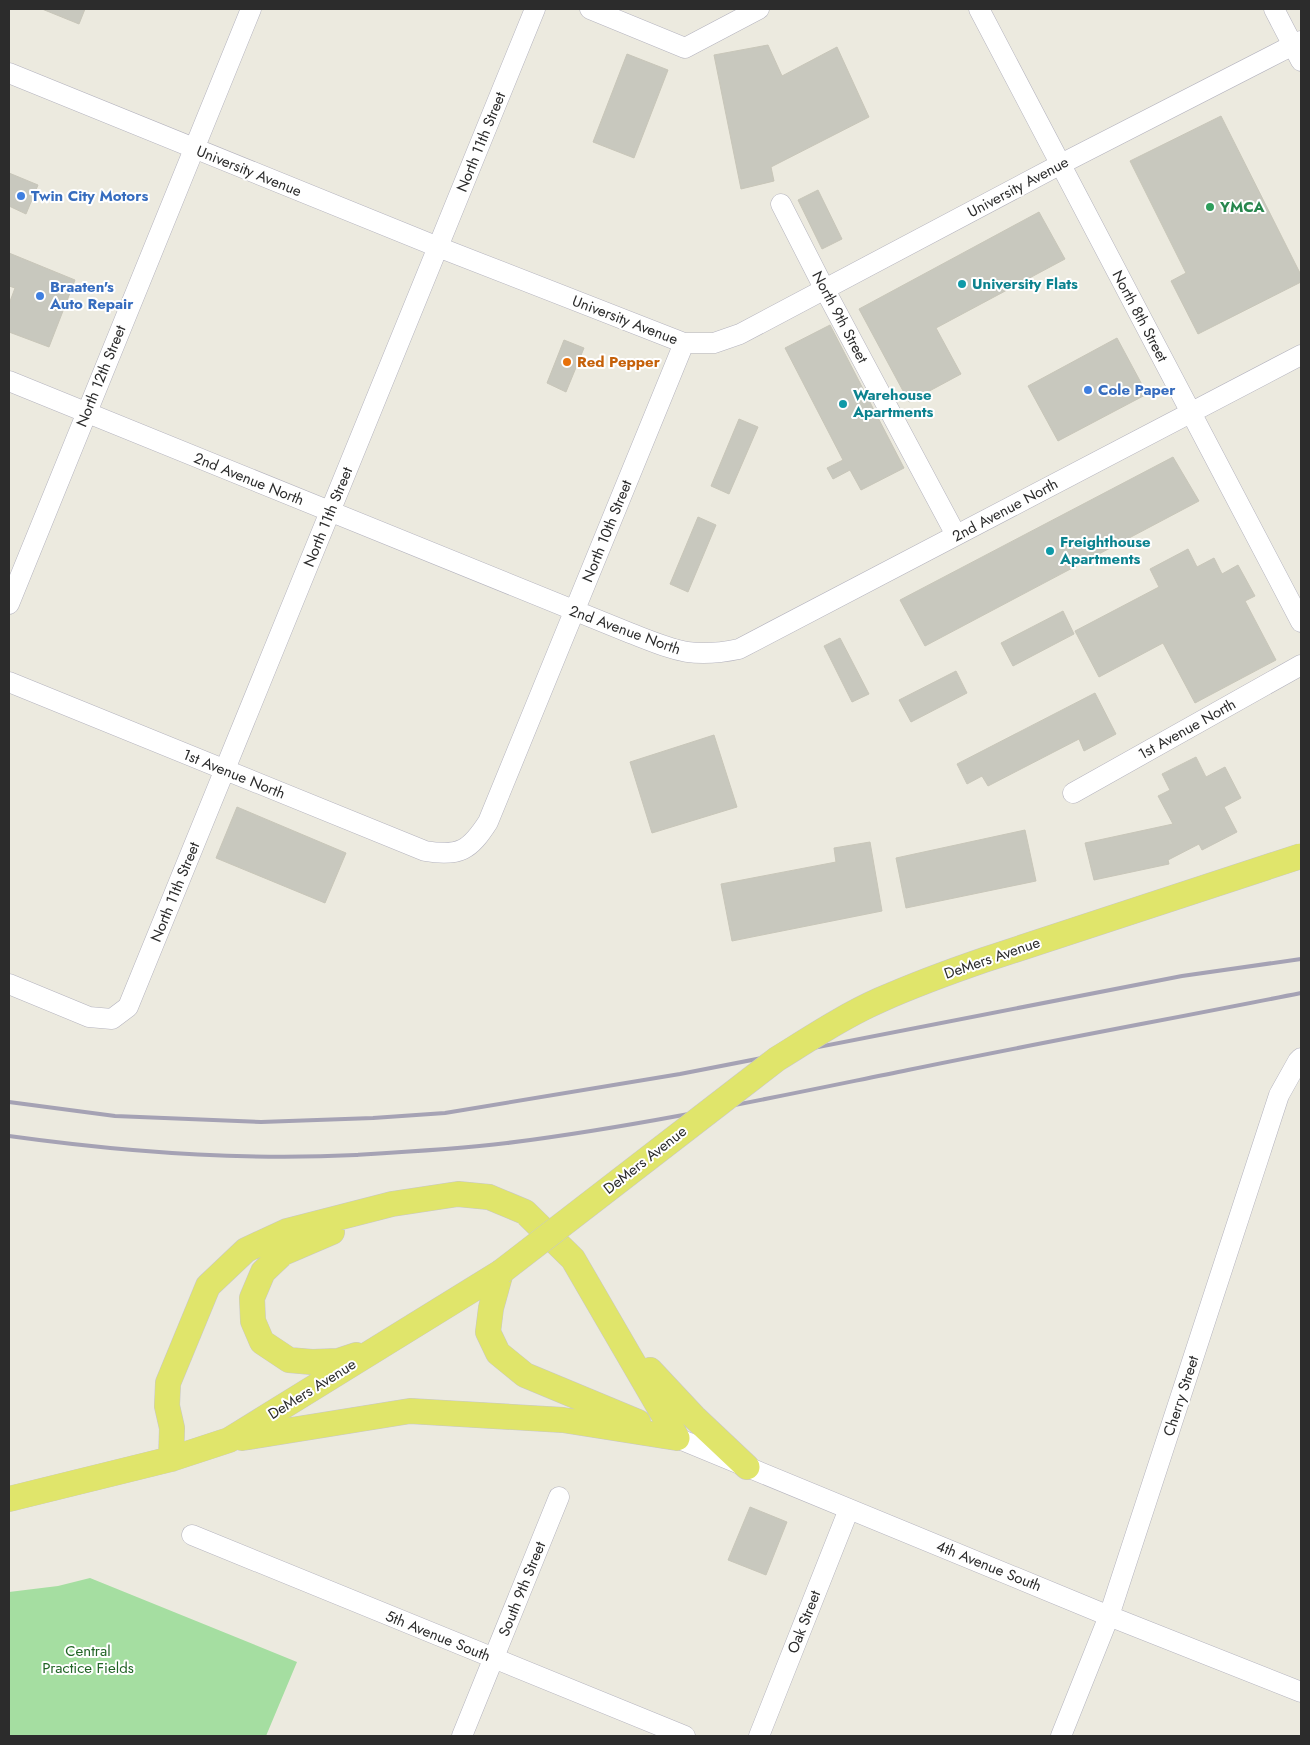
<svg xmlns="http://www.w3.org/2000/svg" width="1310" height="1745" font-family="Jost,sans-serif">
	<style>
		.green { fill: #a5dea1 }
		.building { fill: #c8c8be; stroke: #c8c6b9 }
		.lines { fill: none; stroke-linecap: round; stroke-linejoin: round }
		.minor-casing { stroke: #b4b3be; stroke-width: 21 }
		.major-casing { stroke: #c8c8c8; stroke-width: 26 }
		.minor { stroke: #fff; stroke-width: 20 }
		.major { stroke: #e0e56b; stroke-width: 25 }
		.rail { stroke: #a5a2b4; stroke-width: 4 }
		.major-bridge-casing { stroke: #c8c8c8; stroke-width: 26; stroke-linecap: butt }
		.major-bridge { stroke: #e0e56b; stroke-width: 25 }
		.shop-dot { fill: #3f7fe0; stroke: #fff; stroke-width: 2 }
		.leisure-dot { fill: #2e9e5b; stroke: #fff; stroke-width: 2 }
		.culture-dot { fill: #0f9aa8; stroke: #fff; stroke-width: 2 }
		.food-dot { fill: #e8710a; stroke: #fff; stroke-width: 2 }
		.labels { text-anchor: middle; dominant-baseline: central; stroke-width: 4; stroke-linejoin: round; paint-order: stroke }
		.street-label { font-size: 15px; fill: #2c2c2c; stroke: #fff }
		.shop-label { font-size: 15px; font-weight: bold; fill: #366cbe; stroke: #fff; text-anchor: start }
		.leisure-label { font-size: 15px; font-weight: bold; fill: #27864d; stroke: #fff; text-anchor: start }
		.culture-label { font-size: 15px; font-weight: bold; fill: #0d838f; stroke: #fff; text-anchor: start }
		.food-label { font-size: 15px; font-weight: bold; fill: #c56008; stroke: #fff; text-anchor: start }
		.park-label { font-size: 15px; fill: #216425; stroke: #fff }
	</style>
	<rect width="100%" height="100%" fill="#eceadf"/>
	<path class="green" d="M90 1578 297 1662 266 1736H9V1592L58 1586Z"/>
	<path class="building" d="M42 9H85L79 24Z
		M768 45 782 76 837 47 869 117 771 167 774 181 741 189 714 55Z
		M627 54 668 70 634 158 593 142Z
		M1221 116 1301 275V282L1198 334 1171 281 1186 273 1130 161Z
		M9 173 38 185 26 214 9 206Z
		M818 190 842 239 822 249 798 200Z
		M1039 212 1065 259 936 328 961 374 909 402 859 309Z
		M9 253 75 280 49 347 9 332V304L15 288 9 286Z
		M830 325 904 468 861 490 850 470 833 479 827 468 843 460 785 348Z
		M1117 338 1147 394 1058 441 1028 386Z
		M564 340 584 348 566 392 547 383Z
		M739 419 758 427 729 494 711 486Z
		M1173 457 1199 501 925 646 900 600Z
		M698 517 716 525 688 592 670 584Z
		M1188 549 1197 567 1214 558 1222 574 1238 565 1255 596 1245 601 1276 660 1195 703 1163 643 1099 677 1075 631 1159 587 1150 569Z
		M1063 611 1074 634 1013 666 1001 643Z
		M840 638 869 694 852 702 824 646Z
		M956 671 967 693 911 722 899 700Z
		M1095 693 1116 734 1084 751 1079 739 988 786 982 776 967 784 957 764Z
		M714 735 737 807 652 833 630 762Z
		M1196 757 1206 777 1225 767 1241 798 1224 807 1237 832 1202 850 1199 844 1168 860 1169 864 1094 880 1085 843 1173 824 1158 796 1170 790 1162 774Z
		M237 807 346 853 325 903 216 858Z
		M1025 830 1036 881 906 908 896 858Z
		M870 842 882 911 732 941 721 884 836 862 834 848Z
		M750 1507 787 1522 766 1575 728 1560Z"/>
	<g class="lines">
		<defs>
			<path id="minor" d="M590 9 685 48 759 9
				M979 9 1301 622
				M1274 9 1301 61
				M9 73 438 247 684 343H714L740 334 1061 164 1301 41
				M781 204 825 290 956 535
				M9 381 630 633C674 650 691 659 739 649L1301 355
				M9 604 251 9
				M9 682 425 851C460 857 470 850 488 822L684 343
				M1073 793 1301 665
				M9 984 89 1017 112 1019 128 1007 535 9
				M677 1438 1109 1616 1301 1692
				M192 1535 685 1736
				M462 1736 559 1497
				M759 1736 849 1509
				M1061 1736 1109 1616 1279 1095 1298 1061 1301 1058"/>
			<path id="major" d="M332 1232 283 1253 263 1272 252 1298 253 1321 262 1342 289 1360 312 1362 338 1361 356 1355
				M501 1272 491 1308 488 1332 498 1353 525 1375 638 1422
				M650 1370 694 1417 747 1467
				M242 1438 410 1411 563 1420 677 1438
				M171 1459 172 1428 167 1406 168 1383 208 1286 246 1250 287 1231 392 1204 458 1194 489 1197 525 1212 573 1259 677 1438
				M9 1499 171 1459 229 1440 501 1272"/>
		</defs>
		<use href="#minor" class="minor-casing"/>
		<use href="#major" class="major-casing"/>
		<use href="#minor" class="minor"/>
		<use href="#major" class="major"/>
		<path class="rail" d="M9 1102 115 1116 261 1122 373 1118 445 1113 680 1074 1182 976 1301 959
			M9 1136C124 1152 240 1161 356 1155 406 1152 457 1149 507 1143 641 1126 775 1097 908 1070 1039 1043 1170 1019 1301 993"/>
		<defs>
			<path id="major-bridge" d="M501 1272 777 1059C811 1038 844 1016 880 1000 914 985 949 972 984 960L1301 856"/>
		</defs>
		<use href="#major-bridge" class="major-bridge-casing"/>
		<use href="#major-bridge" class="major-bridge"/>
	</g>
	<g class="shop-dot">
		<circle cx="21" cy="196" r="5"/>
		<circle cx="40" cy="296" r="5"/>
		<circle cx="1088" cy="390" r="5"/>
	</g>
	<circle class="leisure-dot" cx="1210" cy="207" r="5"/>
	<g class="culture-dot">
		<circle cx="962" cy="284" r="5"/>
		<circle cx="843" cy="404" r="5"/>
		<circle cx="1050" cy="551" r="5"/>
	</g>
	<circle class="food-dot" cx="567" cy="362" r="5"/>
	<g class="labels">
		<g class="street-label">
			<text transform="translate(481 142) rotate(-68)">North 11th Street</text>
			<text transform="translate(249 171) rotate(22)">University Avenue</text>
			<text transform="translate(1018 187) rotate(-28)">University Avenue</text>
			<text transform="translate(1140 316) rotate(62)">North 8th Street</text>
			<text transform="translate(840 317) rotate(62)">North 9th Street</text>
			<text transform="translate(625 320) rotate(21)">University Avenue</text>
			<text transform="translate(101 376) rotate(-68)">North 12th Street</text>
			<text transform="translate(249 479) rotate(22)">2nd Avenue North</text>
			<text transform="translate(1005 510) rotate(-28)">2nd Avenue North</text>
			<text transform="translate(328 517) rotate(-68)">North 11th Street</text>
			<text transform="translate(607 531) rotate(-68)">North 10th Street</text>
			<text transform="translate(625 630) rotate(20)">2nd Avenue North</text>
			<text transform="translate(1187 729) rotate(-29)">1st Avenue North</text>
			<text transform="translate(234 774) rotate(22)">1st Avenue North</text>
			<text transform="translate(175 892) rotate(-68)">North 11th Street</text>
			<text transform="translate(992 958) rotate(-19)">DeMers Avenue</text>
			<text transform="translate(645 1160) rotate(-38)">DeMers Avenue</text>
			<text transform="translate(312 1389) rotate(-32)">DeMers Avenue</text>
			<text transform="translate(1181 1396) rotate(-72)">Cherry Street</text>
			<text transform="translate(989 1566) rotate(22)">4th Avenue South</text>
			<text transform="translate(522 1589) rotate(-68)">South 9th Street</text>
			<text transform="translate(804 1622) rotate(-69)">Oak Street</text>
			<text transform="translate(438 1636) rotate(22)">5th Avenue South</text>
		</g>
		<g class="shop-label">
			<text x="31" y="196">Twin City Motors</text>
			<text x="50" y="287">Braaten's<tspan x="50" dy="17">Auto Repair</tspan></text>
			<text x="1098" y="390">Cole Paper</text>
		</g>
		<g class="leisure-label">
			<text x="1220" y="207">YMCA</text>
		</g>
		<g class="culture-label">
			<text x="972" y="284">University Flats</text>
			<text x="853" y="395">Warehouse<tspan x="853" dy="17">Apartments</tspan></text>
			<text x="1060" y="542">Freighthouse<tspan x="1060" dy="17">Apartments</tspan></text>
		</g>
		<g class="food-label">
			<text x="577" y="362">Red Pepper</text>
		</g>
		<g class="park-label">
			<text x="88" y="1651">Central<tspan x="88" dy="17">Practice Fields</tspan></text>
		</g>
	</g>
	<rect width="1310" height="1745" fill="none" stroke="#2c2c2c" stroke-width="20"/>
</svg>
